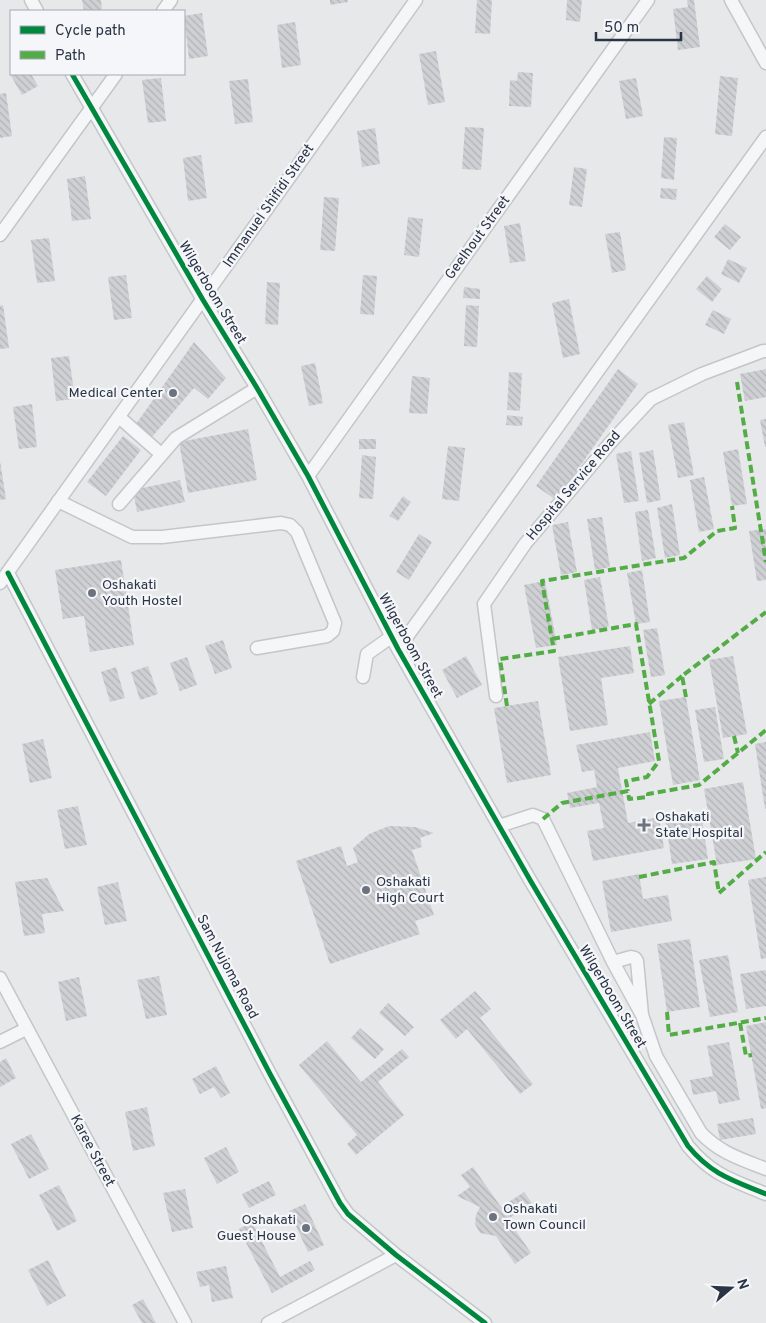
<svg xmlns="http://www.w3.org/2000/svg" width="766" height="1323" font-family="Overpass,sans-serif">
	<style>
		.building { fill: url(#building-back-hatch) }
		.lines { fill: none; stroke-linecap: round; stroke-linejoin: round }
		.minor-casing { stroke: #c4c6c8; stroke-width: 15 }
		.minor { stroke: #f5f6f7; stroke-width: 12 }
		.quiet { stroke: #54ac47; stroke-width: 4; stroke-dasharray: 8 4; stroke-linecap: butt }
		.cycleway-casing { stroke: #f4f6f9; stroke-width: 8 }
		.cycleway { stroke: #00873e; stroke-width: 5 }
		.poi-dot { fill: #6c737f; stroke: #f4f6f9; stroke-width: 2 }
		.labels { text-anchor: middle; dominant-baseline: central; stroke-width: 4.5; stroke-linejoin: round; paint-order: stroke }
		.street-label { font-size: 14px; fill: #2b3445; stroke: #f4f6f9 }
		.poi-label { font-size: 14px; fill: #2b3445; stroke: #f4f6f9; text-anchor: start }
	</style>
	<defs>
		<pattern id="building-back-hatch" width="6" height="6" patternUnits="userSpaceOnUse" patternTransform="scale(1.25)"><rect width="6" height="6" fill="#ced0d3"/><path d="M-1 5l2 2M0 0l6 6M5-1l2 2" fill="none" stroke="#b1b3b6"/></pattern>
	</defs>
	<rect width="100%" height="100%" fill="#e6e8ea"/>
	<path class="building" d="M82 0H101L102 11H84Z
		M330 0H348V2L330 5Z
		M477 0H492L490 34 475 33Z
		M567 0H582L580 22 566 20Z
		M687 0H694L700 47 678 50 673 9 688 7Z
		M202 13 208 56 189 59 184 16Z
		M295 22 301 65 282 68 277 25Z
		M436 51 445 102 428 105 419 54Z
		M518 72 533 73 531 107 509 106 510 80 517 81Z
		M10 74H31L38 86 22 95Z
		M720 76 738 78 732 136 715 134Z
		M161 78 166 121 148 123 142 80Z
		M636 78 643 116 626 119 619 81Z
		M248 79 253 122 235 124 229 81Z
		M6 93 12 136 0 138V94Z
		M465 127 484 128 481 170 462 169Z
		M375 128 380 164 362 167 357 131Z
		M664 137 677 138 674 180 661 178Z
		M201 155 207 198 188 201 183 158Z
		M574 167 587 169 582 207 569 205Z
		M85 176 91 219 72 221 67 179Z
		M661 188 677 189 676 200 660 198Z
		M324 197 339 198 335 251 320 250Z
		M408 217 423 219 419 257 404 255Z
		M520 223 526 261 510 263 504 226Z
		M725 224 741 237 730 250 714 237Z
		M620 232 626 270 612 273 605 234Z
		M49 238 55 281 37 283 31 240Z
		M728 259 747 268 739 283 721 274Z
		M126 275 132 318 114 320 108 277Z
		M363 275 377 276 374 315 360 314Z
		M707 276 722 289 712 302 696 289Z
		M267 282 280 283 278 325 265 324Z
		M464 287 480 289V299L463 298Z
		M569 299 580 354 563 358 552 303Z
		M3 305 9 348 0 349V306Z
		M466 305 479 306 477 347 464 346Z
		M713 310 731 319 724 334 705 325Z
		M194 342 226 378 208 399 194 388 152 437 136 424Z
		M69 356 75 399 56 401 51 358Z
		M315 363 323 403 309 406 301 366Z
		M618 369 638 384 556 500 536 486Z
		M766 369V397L745 401 740 374Z
		M509 372 522 373 520 411 507 410Z
		M412 376 430 378 427 414 409 413Z
		M32 404 37 447 19 449 13 407Z
		M507 415 523 417 522 426 506 425Z
		M766 419V447H765L760 420Z
		M684 422 694 475 678 478 668 425Z
		M248 429 257 480 188 493 179 442Z
		M123 436 141 450 106 496 87 482Z
		M359 439H376V449H359Z
		M448 446 465 448 459 501 442 499Z
		M738 449 747 504 732 506 723 452Z
		M653 450 661 500 647 503 639 453Z
		M631 451 639 501 624 503 616 454Z
		M362 455 376 457 373 499 359 498Z
		M0 461 6 499 0 500Z
		M704 477 714 529 699 532 690 480Z
		M180 480 185 502 137 512 133 490Z
		M403 496 411 502 398 521 389 516Z
		M672 504 680 555 665 558 657 508Z
		M648 510 656 558 642 561 635 512Z
		M602 517 610 567 595 570 587 519Z
		M568 522 577 572 561 575 552 525Z
		M766 529V580L757 581 749 531Z
		M419 534 432 542 409 580 396 572Z
		M121 560 134 645 90 652 84 616 63 619 55 570Z
		M642 570 650 622 636 624 627 573Z
		M600 577 609 627 592 630 584 580Z
		M545 581 557 645 536 648 524 585Z
		M657 628 665 675 651 677 643 630Z
		M223 640 232 668 215 674 205 646Z
		M630 646 634 673 601 678 608 725 570 731 558 657Z
		M466 656 482 685 457 698 442 670Z
		M733 656 747 734 723 738 709 660Z
		M187 657 197 685 180 691 170 663Z
		M148 666 158 694 140 700 131 672Z
		M116 667 125 698 110 702 101 672Z
		M686 697 700 780 673 785 659 701Z
		M538 701 551 775 507 783 494 708Z
		M715 707 724 759 704 762 695 710Z
		M650 732 655 761 618 768 628 823 659 817 664 848 593 861 587 831 604 828 599 803 570 808 567 793 597 787 594 770 582 772 576 745Z
		M43 739 52 778 30 783 22 744Z
		M766 742V809H765L755 744Z
		M743 782 756 859 717 865 704 789Z
		M78 806 87 845 65 849 57 810Z
		M701 812 708 859 672 864 665 817Z
		M389 826 415 827 434 833 420 838 422 847 412 850 434 915 415 921 420 934 330 964 296 861 341 846 347 866 358 862 353 848 369 834Z
		M639 874 643 899 668 895 672 921 611 932 602 881Z
		M766 877V958L761 959 748 880Z
		M47 878 64 911 42 914 45 933 24 936 15 882Z
		M118 882 127 921 105 925 97 887Z
		M690 939 700 1007 667 1012 657 944Z
		M728 955 738 1012 710 1017 699 960Z
		M766 970V1006L746 1009 740 974Z
		M159 976 167 1015 146 1019 137 980Z
		M79 977 87 1016 66 1021 58 982Z
		M475 991 491 1009 480 1018 533 1084 520 1094 467 1029 456 1039 440 1020Z
		M388 1003 414 1027 405 1036 379 1013Z
		M766 1022V1108L761 1109 746 1026Z
		M360 1028 384 1049 375 1059 351 1038Z
		M327 1041 361 1082 402 1049 409 1057 378 1082 404 1115 356 1155 347 1144 357 1135 299 1065Z
		M729 1042 740 1100 719 1104 716 1091 693 1095 690 1080 713 1076 707 1046Z
		M6 1058 16 1078 0 1087V1062Z
		M216 1066 230 1093 221 1098 214 1087 200 1094 192 1079Z
		M147 1107 155 1146 133 1151 125 1112Z
		M753 1118 756 1134 720 1140 717 1124Z
		M31 1134 49 1169 29 1179 11 1144Z
		M226 1147 239 1172 217 1184 204 1158Z
		M473 1167 501 1207 524 1192 532 1203 508 1219 531 1253 515 1264 496 1236 480 1233 475 1224 476 1215 480 1207 457 1196 470 1187 461 1175Z
		M269 1181 276 1195 249 1208 242 1194Z
		M59 1185 77 1221 57 1231 39 1195Z
		M185 1189 193 1228 172 1232 163 1193Z
		M305 1204 324 1245 308 1252 289 1211Z
		M252 1222 280 1277 310 1261 315 1270 272 1293 239 1229Z
		M48 1260 66 1296 47 1306 28 1270Z
		M226 1266 233 1298 212 1302 209 1285 200 1287 196 1272Z
		M143 1299 156 1323H142L132 1305Z"/>
	<g class="lines">
		<defs>
			<path id="minor" d="M31 0 37 11
				M731 0 766 63
				M163 11 171 0
				M72 74 203 300 257 388 308 476 398 649 530 880 688 1146C712 1175 732 1180 766 1194
				M0 235 116 74
				M119 417 161 454
				M308 476 648 0
				M58 501 132 537H162L281 523 290 525 297 532 335 623 333 631 327 636 257 648
				M119 504 176 438 257 388
				M8 573 270 1074 340 1203 348 1214 396 1255 485 1323
				M0 583 416 0
				M398 649 766 137
				M363 677 367 654 391 637
				M496 696 484 604 525 544 611 442 651 399 702 374 763 351H766
				M499 826 533 815 543 819 613 962
				M0 978 185 1323
				M642 1015 637 961 635 958 631 957 613 962 642 1015 656 1056 701 1133C720 1153 741 1159 766 1169
				M0 1042 26 1029
				M268 1323 396 1255"/>
		</defs>
		<use href="#minor" class="minor-casing"/>
		<use href="#minor" class="minor"/>
		<path class="quiet" d="M737 382 766 562
			M552 639 636 624 659 761 647 777 626 781 628 791
			M686 697 682 676 766 612
			M649 704 682 676
			M507 706 500 659 554 651 542 581 684 558 717 531 735 528 732 506
			M734 736 738 753
			M543 819 562 803 628 791 629 799 648 797V794L699 785 766 730
			M639 877 714 862 719 893 766 852
			M667 1012 669 1035 766 1018
			M740 1023 746 1056 752 1055"/>
		<defs>
			<path id="cycleway" d="M72 74 203 300 257 388 308 476 398 649 530 880 688 1146C712 1175 732 1180 766 1194
				M8 573 270 1074 340 1203 348 1214 396 1255 485 1323"/>
		</defs>
		<use href="#cycleway" class="cycleway-casing"/>
		<use href="#cycleway" class="cycleway"/>
	</g>
	<g class="poi-dot">
		<circle cx="173" cy="393" r="5"/>
		<circle cx="92" cy="593" r="5"/>
		<path d="M641.5 817.5h5v5h5v5h-5v5h-5v-5h-5v-5h5z"/>
		<circle cx="366" cy="890" r="5"/>
		<circle cx="493" cy="1217" r="5"/>
		<circle cx="306" cy="1228" r="5"/>
	</g>
	<g class="labels">
		<g class="street-label">
			<text transform="translate(269 206) rotate(-55)">Immanuel Shifidi Street</text>
			<text transform="translate(478 238) rotate(-54)">Geelhout Street</text>
			<text transform="translate(212 293) rotate(59)">Wilgerboom Street</text>
			<text transform="translate(574 486) rotate(-50)">Hospital Service Road</text>
			<text transform="translate(410 646) rotate(61)">Wilgerboom Street</text>
			<text transform="translate(227 967) rotate(62)">Sam Nujoma Road</text>
			<text transform="translate(612 997) rotate(59)">Wilgerboom Street</text>
			<text transform="translate(92 1151) rotate(62)">Karee Street</text>
		</g>
		<g class="poi-label">
			<text x="163" y="393" text-anchor="end">Medical Center</text>
			<text x="102" y="585">Oshakati<tspan x="102" dy="16">Youth Hostel</tspan></text>
			<text x="655" y="817">Oshakati<tspan x="655" dy="16">State Hospital</tspan></text>
			<text x="376" y="882">Oshakati<tspan x="376" dy="16">High Court</tspan></text>
			<text x="503" y="1209">Oshakati<tspan x="503" dy="16">Town Council</tspan></text>
			<text x="296" y="1220" text-anchor="end">Oshakati<tspan x="296" dy="16">Guest House</tspan></text>
		</g>
	</g>
	<rect x="10" y="10" width="175" height="65" fill="#f4f6f9" stroke="#a4a8b1"/>
	<rect x="20" y="26" width="25" height="8" fill="#00873e" stroke="#a4a8b1"/>
	<text x="55" y="35" font-size="15" fill="#2b3445">Cycle path</text>
	<rect x="20" y="51" width="25" height="8" fill="#54ac47" stroke="#a4a8b1"/>
	<text x="55" y="60" font-size="15" fill="#2b3445">Path</text>
	<g transform="translate(731 1288) rotate(71)" stroke="#f4f6f9" stroke-width="4" paint-order="stroke">
	<path d="M0-4L9 19L0 12L-9 19Z" fill="#2b3445"/>
	<text y="-8" font-size="14" font-weight="bold" text-anchor="middle" fill="#2b3445">N</text>
	</g>
	<path d="M596 32v8h85v-8" fill="none" stroke="#2b3445" stroke-width="2.5"/>
	<text x="604" y="32" font-size="15" fill="#2b3445" stroke="#f4f6f9" stroke-width="4" paint-order="stroke">50 m</text>
</svg>
